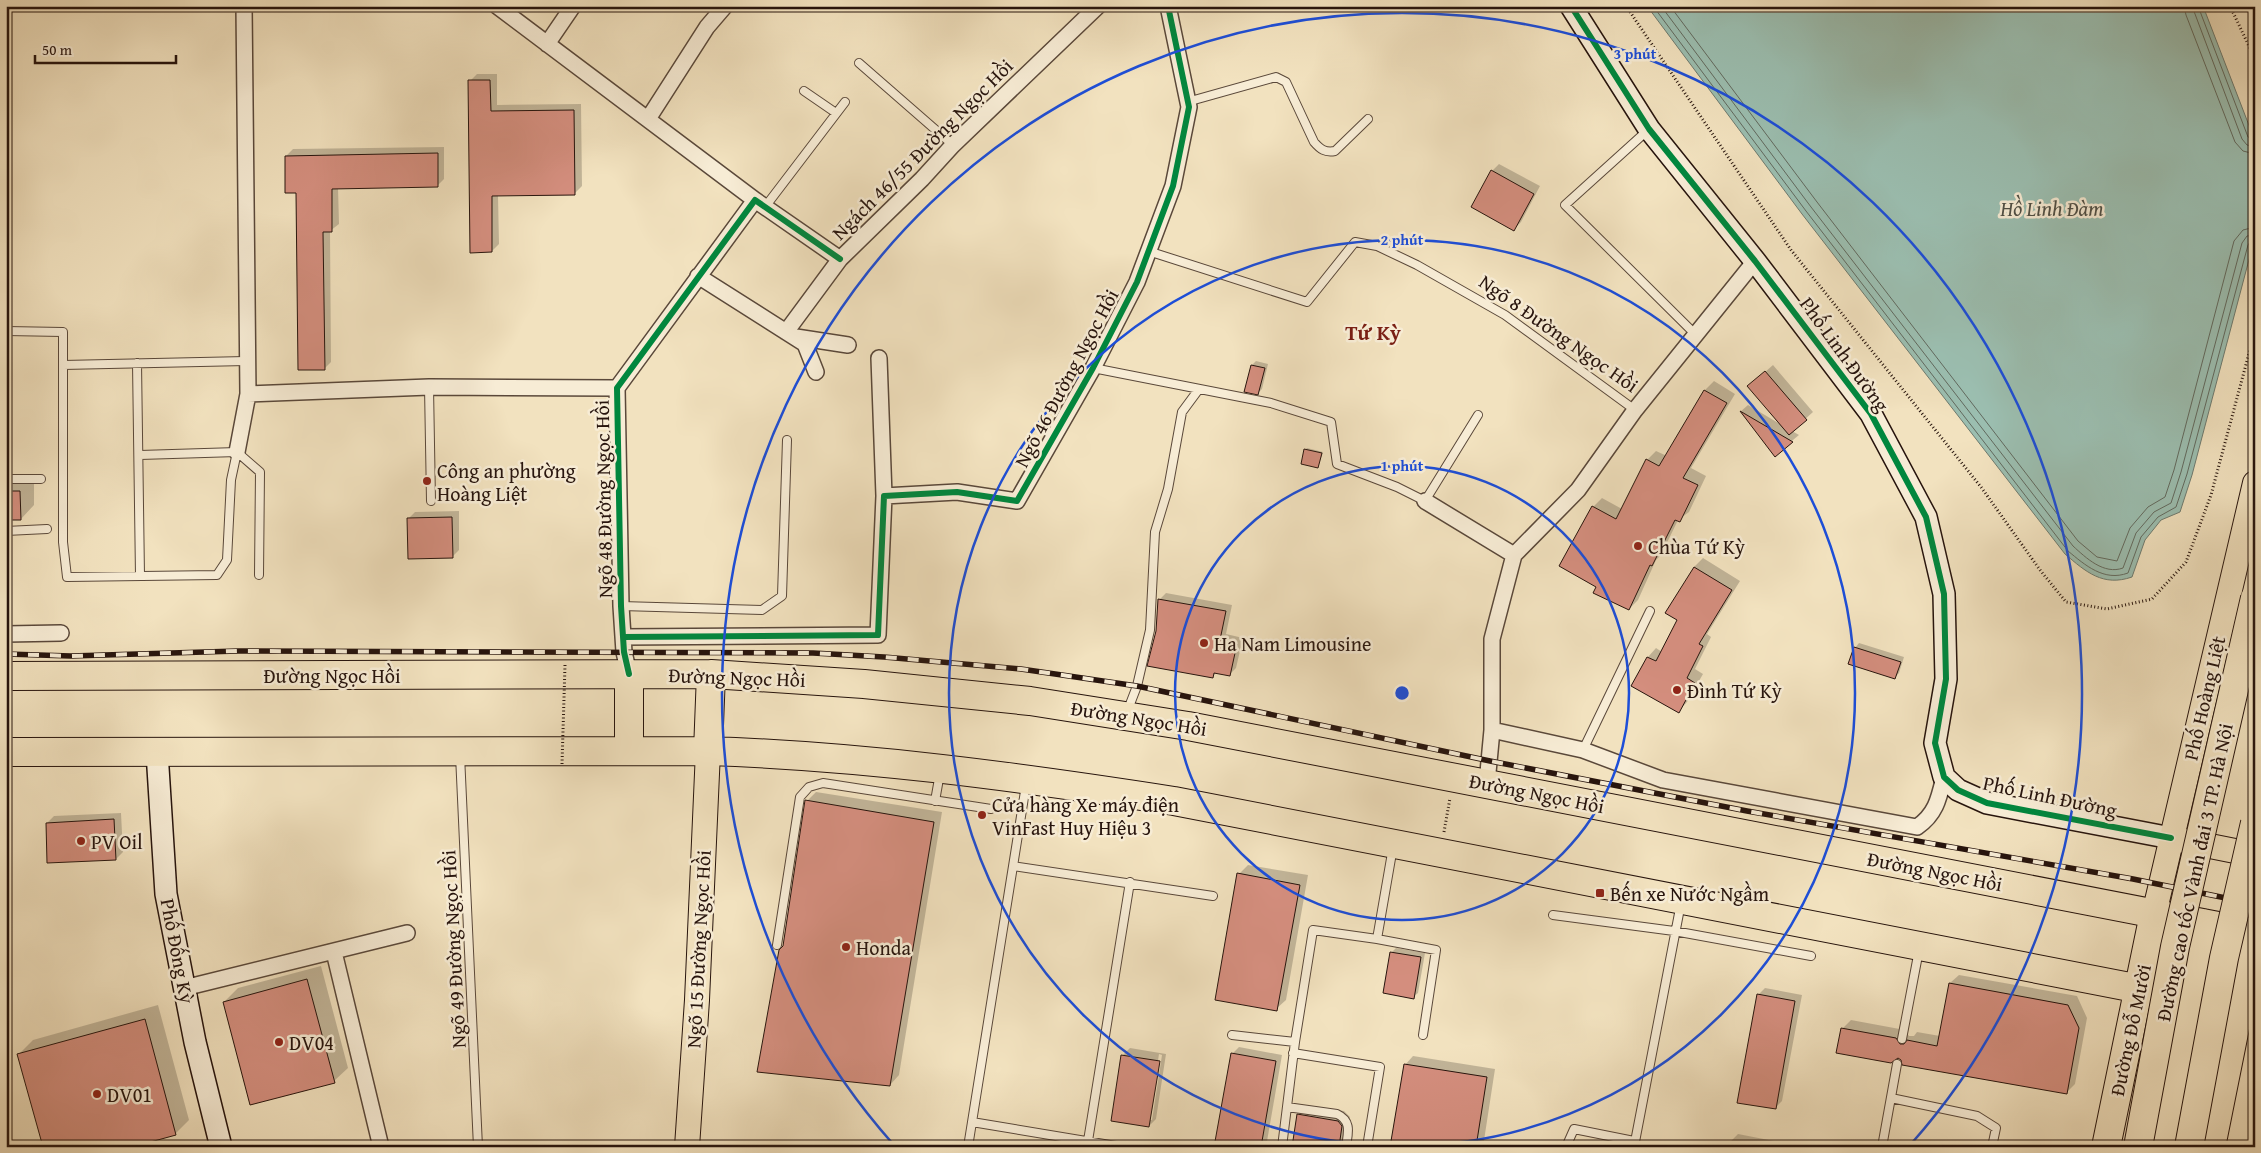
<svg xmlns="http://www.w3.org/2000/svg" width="2261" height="1153" font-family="'Gentium Book Plus',serif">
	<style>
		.water { fill: #9bbeb0; stroke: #6d7a6f }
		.shadow { fill: #0003; fill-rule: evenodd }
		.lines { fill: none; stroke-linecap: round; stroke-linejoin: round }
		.shore { stroke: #61695e; stroke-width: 1 }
		.building { fill: #d48e7e; stroke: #27140d }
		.lane-casing { stroke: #5a483a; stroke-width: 10 }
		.street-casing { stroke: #5a483a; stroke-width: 18 }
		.secondary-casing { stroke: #27140d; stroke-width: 24 }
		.primary-casing { stroke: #27140d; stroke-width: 26 }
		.highway-casing { stroke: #27140d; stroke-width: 30 }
		.path { stroke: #27140d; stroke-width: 3; stroke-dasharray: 1 2.5; stroke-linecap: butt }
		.lane { stroke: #f7ecd5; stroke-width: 8 }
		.street { stroke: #f7ecd5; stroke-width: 15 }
		.secondary { stroke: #f7ecd5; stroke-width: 21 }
		.primary { stroke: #f2e2bf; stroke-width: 24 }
		.highway { stroke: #f2e2bf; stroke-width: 28 }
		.rail-casing { stroke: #27140d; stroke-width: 5.5 }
		.rail { stroke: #f7ecd5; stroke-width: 4; stroke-dasharray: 11; stroke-linecap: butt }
		.highway-bridge-casing { stroke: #27140d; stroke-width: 30; stroke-linecap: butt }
		.path-bridge { stroke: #27140d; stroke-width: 3; stroke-dasharray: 1 2.5; stroke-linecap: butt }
		.highway-bridge { stroke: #f2e2bf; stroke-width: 28 }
		.cycleway-casing { stroke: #f7ecd5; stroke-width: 9 }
		.cycleway { stroke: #00873e; stroke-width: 6 }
		.ring { fill: none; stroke: #1d4ed8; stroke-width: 2.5 }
		.poi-dot { fill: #8f2418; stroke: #f7ecd5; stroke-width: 2 }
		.labels { text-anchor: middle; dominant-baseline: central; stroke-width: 5; stroke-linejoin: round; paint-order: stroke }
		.street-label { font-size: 20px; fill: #27140d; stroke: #f7ecd5 }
		.poi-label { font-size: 20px; fill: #27140d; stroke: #f7ecd5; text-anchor: start }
		.water-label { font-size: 21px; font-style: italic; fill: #505046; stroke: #f7ecd5 }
		.neighbourhood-label { font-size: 21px; font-weight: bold; fill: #7a1f14; stroke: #f7ecd5 }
		.centre { fill: #1d4ed8; stroke: #f7ecd5; stroke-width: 2.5 }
		.ring-label { font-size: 15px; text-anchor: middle; font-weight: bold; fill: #1d4ed8; stroke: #f7ecd5; stroke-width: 5; stroke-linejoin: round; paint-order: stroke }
	</style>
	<rect width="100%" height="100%" fill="#f2e2bf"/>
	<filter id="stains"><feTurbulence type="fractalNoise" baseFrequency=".004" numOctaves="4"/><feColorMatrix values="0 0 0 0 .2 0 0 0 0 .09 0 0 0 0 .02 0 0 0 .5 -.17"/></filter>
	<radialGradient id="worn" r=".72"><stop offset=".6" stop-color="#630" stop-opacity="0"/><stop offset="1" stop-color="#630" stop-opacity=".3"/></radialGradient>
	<path class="water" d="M1647 6H2203L2255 141V237L2192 475 2180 512 2161 520 2145 540 2132 577C2103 587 2086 572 2065 554L1802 214Z"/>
	<path class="shadow" d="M477 74H497V105L581 104 582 186 575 193 498 195 499 244 492 251 470 81Z
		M444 147V179L437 186 338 187 339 224 330 231 331 362 324 369 297 192 286 156 293 149Z
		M1499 164 1540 186 1521 222 1514 229 1472 207 1492 171Z
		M1256 361 1268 364 1262 389 1258 393 1252 365Z
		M1773 365 1813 412 1792 431 1799 435 1775 455 1740 412 1748 405 1780 424 1756 380Z
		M1714 381 1735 394 1691 468 1706 476 1689 512 1678 520 1661 555 1656 560 1638 600 1629 609 1598 586 1593 507 1602 498 1622 509 1647 460 1656 451 1667 456 1705 390Z
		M1307 448 1323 452 1318 467 1305 450Z
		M34 477V505L21 519H6V478Z
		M459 511V550L452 557 408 519 415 512Z
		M1703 558 1740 581 1707 634 1711 637 1695 669 1703 674 1687 702 1679 711 1632 686 1648 657 1656 648 1662 652 1679 619 1694 567Z
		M1166 593 1232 605 1226 634 1243 638 1236 668 1229 675 1217 672 1213 676 1157 631 1159 600Z
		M1859 643 1904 657 1899 673 1895 677 1855 648Z
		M816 792 942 812 899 1075 890 1085 784 946 807 801Z
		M121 813 123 852 116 859 47 823 54 816Z
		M1248 865 1308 875 1286 1000 1276 1009 1239 874Z
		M1396 948 1425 953 1418 993 1413 997 1392 952Z
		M321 966 348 1068 334 1081 224 1002 238 988Z
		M1959 975 2077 996 2087 1018 2075 1084 2066 1093 1902 1059 1842 1029 1851 1020 1905 1030 1909 1036H1914L1917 1032 1940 1036 1950 983Z
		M1765 988 1802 995 1782 1101 1775 1108 1758 995Z
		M158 1005 189 1120 176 1133 19 1054 33 1040Z
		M1239 1047 1282 1055 1266 1147H1215L1232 1054Z
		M1130 1048 1166 1054 1156 1119 1149 1126 1123 1055ZM1159 1054 1162 1055 1152 1120H1149Z
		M1413 1056 1495 1069 1483 1147H1392L1405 1065Z
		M1307 1106 1344 1111 1350 1117 1346 1147H1293L1298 1115Z
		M1738 1134 1774 1141 1773 1147H1730L1731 1141Z"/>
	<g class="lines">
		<path class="shore" d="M1653 6 1806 211 2068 551C2085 565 2104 582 2128 573L2141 537 2158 517 2176 507 2187 474 2248 245 2250 242 2255 241
			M1661 6 1811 207 2073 546C2086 558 2104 575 2123 568L2136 533 2154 512 2171 503 2181 472 2242 243 2247 236 2255 235
			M1670 6 1817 202 2078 541 2097 557 2117 561 2130 528 2148 507 2165 497 2174 470 2234 241 2243 230 2255 227
			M2184 6 2186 15 2235 142 2243 151 2255 154
			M2192 6 2242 139 2247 145 2255 147
			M2198 6 2248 137 2255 140"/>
	</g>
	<path class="building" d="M468 80H490L491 111 574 110 575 195 492 196V252L470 253Z
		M438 153V187L332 189V232H323L325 370H298L296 193H285V156Z
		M1491 170 1534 194 1514 231 1471 207Z
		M1251 365 1265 368 1258 395 1244 392Z
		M1765 371 1807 420 1789 435 1747 386Z
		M1704 390 1727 403 1683 478 1698 485 1680 522 1675 520 1652 566 1650 565 1629 610 1593 593 1596 587 1559 566 1592 506 1616 519 1646 459 1659 466Z
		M1740 411 1793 442 1775 457Z
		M1304 449 1322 453 1318 468 1301 464Z
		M6 491H20L21 520H6Z
		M452 517 453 558 408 559 407 518Z
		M1694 567 1732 590 1699 644 1703 646 1687 678 1695 683 1679 713 1631 686 1647 657 1656 661 1677 620 1665 613Z
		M1158 599 1226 611 1220 640 1237 644 1230 676 1214 673 1213 678 1147 666 1156 631Z
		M1854 647 1901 662 1895 679 1848 664Z
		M805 800 934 822 890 1086 757 1072 779 950 783 946Z
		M114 819 116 860 47 863 46 823Z
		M1237 873 1300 885 1277 1011 1215 1000Z
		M1390 952 1421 957 1414 999 1383 993Z
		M307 979 335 1083 250 1105 223 1002Z
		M1949 983 2068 1005 2079 1028 2067 1094 1902 1065 1901 1060 1898 1058 1891 1063 1836 1053 1841 1028 1896 1038 1900 1044H1904L1907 1040 1937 1046Z
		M1757 994 1795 1001 1776 1109 1737 1103Z
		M145 1019 176 1135 132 1147H43L17 1054Z
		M1231 1053 1276 1061 1261 1147H1214Z
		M1121 1055 1160 1061 1149 1127 1111 1121Z
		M1404 1064 1487 1077 1476 1147H1390Z
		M1297 1114 1338 1121 1342 1126 1339 1147H1292Z"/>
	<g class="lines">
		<defs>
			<path id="lane" d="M859 63 953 145
				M804 91 836 113
				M1187 102 1276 77 1286 82 1314 142C1320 149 1325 153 1335 151L1368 119
				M1648 130 1565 205 1696 335
				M765 207 845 102
				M1148 251 1307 302 1355 242 1377 246 1417 265 1505 315 1635 410
				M6 331 63 332V542L67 577 217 575 227 560 231 480 237 452
				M137 363 140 576
				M63 365 246 361
				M1093 368 1271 403 1331 422 1337 464 1397 487 1425 501 1478 415
				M429 387 431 501
				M140 455 237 452 260 472 259 575
				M6 479H41
				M6 531 47 529
				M621 606 762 610 782 596 787 440
				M1127 712 1137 686 1150 630 1155 532 1168 489 1182 412 1199 389
				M1583 750 1650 611
				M460 755 478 1147
				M935 801 940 773
				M1393 847 1377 939 1436 950 1423 1035
				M1013 866 1213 896
				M1553 915 1674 931 1811 956
				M777 945 800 797 809 787 823 783 991 809
				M1232 1035 1295 1042
				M1902 1039 1919 950
				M1293 1053 1380 1067 1367 1147
				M1891 1098 1977 1116 1996 1128 1992 1147
				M1287 1107 1337 1114C1352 1121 1348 1133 1346 1147
				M972 1122 1122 1147
				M968 1147 1026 785
				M1087 1147 1130 882
				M1282 1147 1295 1042 1313 930 1377 939
				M1566 1147 1574 1129 1634 1141
				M1634 1147 1681 903
				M1882 1147 1897 1064"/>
			<path id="street" d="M497 6 755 200
				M547 44 573 6
				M648 119 707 27 725 6
				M698 276 805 344 816 372
				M786 332 840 259 922 179 953 145 1098 6
				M796 337 848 345
				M879 358 884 496
				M248 394 429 387 617 388
				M237 452 248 394 244 6
				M1425 501 1514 555
				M6 634 61 633
				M623 637 878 635 884 496 957 492 1017 501 1093 368 1137 282 1173 186 1189 107 1168 6
				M629 674 624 652 621 606 617 388 755 200 840 259
				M1492 730 1583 750 1663 780 1917 827C1936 814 1939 798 1944 777
				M1487 783 1492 730V639L1514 555 1578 490 1635 410 1755 261
				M334 952 381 1147
				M184 988 407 933"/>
			<path id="secondary" d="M1571 6 1649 129 1755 261 1871 414 1926 517 1944 594 1946 679 1935 743 1944 777 1958 790 1987 803 2171 838
				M157 752 166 894 195 1042 221 1147"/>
			<path id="primary" d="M2180 840 2255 855
				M2154 914 2255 483
				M687 1147 697 1000 708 751"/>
			<path id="highway" d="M6 676 711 674 864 684 1030 701 1188 726 2254 933 2211 1147
				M629 750V674
				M708 751 711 674
				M6 752 708 751C864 756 1019 777 1174 801L2238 1008
				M2106 1147 2154 914
				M2160 1147 2203 923"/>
		</defs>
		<use href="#lane" class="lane-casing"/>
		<use href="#street" class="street-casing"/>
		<use href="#secondary" class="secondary-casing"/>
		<use href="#primary" class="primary-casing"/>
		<use href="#highway" class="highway-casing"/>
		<path class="path" d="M1626 6 1791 250 1981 487 2040 570 2066 602 2107 609 2152 599 2186 562 2211 495 2255 331
			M2230 6 2255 59
			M1444 832 1450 798"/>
		<use href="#lane" class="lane"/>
		<use href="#street" class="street"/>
		<use href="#secondary" class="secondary"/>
		<use href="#primary" class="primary"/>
		<use href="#highway" class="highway"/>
		<defs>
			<path id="rail" d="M6 654 71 656 238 651 813 653 884 657 1021 669 1137 686 1490 761 1747 811 2133 879 2255 904"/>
		</defs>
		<use href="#rail" class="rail-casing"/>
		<use href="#rail" class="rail"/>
		<defs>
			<path id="highway-bridge" d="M2138 1147 2175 947 2255 598
				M2189 1147 2224 958 2255 823"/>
		</defs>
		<use href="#highway-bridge" class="highway-bridge-casing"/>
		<path class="path-bridge" d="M562 764 565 665"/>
		<use href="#highway-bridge" class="highway-bridge"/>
		<defs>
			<path id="cycleway" d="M1571 6 1649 129 1755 261 1871 414 1926 517 1944 594 1946 679 1935 743 1944 777 1958 790 1987 803 2171 838
				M623 637 878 635 884 496 957 492 1017 501 1093 368 1137 282 1173 186 1189 107 1168 6
				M629 674 624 652 621 606 617 388 755 200 840 259"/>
		</defs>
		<use href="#cycleway" class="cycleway-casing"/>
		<use href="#cycleway" class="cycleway"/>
	</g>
	<g class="ring">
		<circle cx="1402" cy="693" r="227"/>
		<circle cx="1402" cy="693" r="453"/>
		<path d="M893 1144A680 680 0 1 1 1911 1144"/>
	</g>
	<g class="poi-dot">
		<circle cx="427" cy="481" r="5"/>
		<circle cx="1638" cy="546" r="5"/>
		<circle cx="1204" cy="643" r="5"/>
		<circle cx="1677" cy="690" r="5"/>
		<circle cx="982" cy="815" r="5"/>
		<circle cx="81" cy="841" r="5"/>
		<rect x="1595" y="888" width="10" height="10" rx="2.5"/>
		<circle cx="846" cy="947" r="5"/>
		<circle cx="279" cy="1042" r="5"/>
		<circle cx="97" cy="1094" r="5"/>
	</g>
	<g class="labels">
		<g class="street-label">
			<text transform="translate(922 149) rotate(-45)">Ngách 46/55 Đường Ngọc Hồi</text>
			<text transform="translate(1559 333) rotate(35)">Ngõ 8 Đường Ngọc Hồi</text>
			<text transform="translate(1845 354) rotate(54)">Phố Linh Đường</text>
			<text transform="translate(1066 378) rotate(-62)">Ngõ 46 Đường Ngọc Hồi</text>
			<text transform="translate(603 499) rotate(-91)">Ngõ 48 Đường Ngọc Hồi</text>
			<text x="332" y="675">Đường Ngọc Hồi</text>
			<text transform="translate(737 677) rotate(2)">Đường Ngọc Hồi</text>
			<text transform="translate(2204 698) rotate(-77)">Phố Hoàng Liệt</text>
			<text transform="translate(1139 718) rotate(9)">Đường Ngọc Hồi</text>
			<text transform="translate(1537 793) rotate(11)">Đường Ngọc Hồi</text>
			<text transform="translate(2050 796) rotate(12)">Phố Linh Đường</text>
			<text transform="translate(1935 871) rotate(11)">Đường Ngọc Hồi</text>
			<text transform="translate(2194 872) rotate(-78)">Đường cao tốc Vành đai 3 TP. Hà Nội</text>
			<text transform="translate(453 949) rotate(-93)">Ngõ 49 Đường Ngọc Hồi</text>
			<text transform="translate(698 949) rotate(-87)">Ngõ 15 Đường Ngọc Hồi</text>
			<text transform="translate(178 951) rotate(79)">Phố Đống Kỳ</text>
			<text transform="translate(2130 1030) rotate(-78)">Đường Đỗ Mười</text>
		</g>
		<g class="poi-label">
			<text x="437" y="470">Công an phường<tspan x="437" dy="23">Hoàng Liệt</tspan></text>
			<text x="1648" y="546">Chùa Tứ Kỳ</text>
			<text x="1214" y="643">Ha Nam Limousine</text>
			<text x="1687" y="690">Đình Tứ Kỳ</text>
			<text x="992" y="804">Cửa hàng Xe máy điện<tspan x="992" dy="23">VinFast Huy Hiệu 3</tspan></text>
			<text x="91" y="841">PV Oil</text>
			<text x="1610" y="893">Bến xe Nước Ngầm</text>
			<text x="856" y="947">Honda</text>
			<text x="289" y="1042">DV04</text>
			<text x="107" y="1094">DV01</text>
		</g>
		<g class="water-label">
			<text x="2052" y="208">Hồ Linh Đàm</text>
		</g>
		<g class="neighbourhood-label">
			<text x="1373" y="332">Tứ Kỳ</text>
		</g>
	</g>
	<circle cx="1402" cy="693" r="8" class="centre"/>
	<g class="ring-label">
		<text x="1635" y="59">3 phút</text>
		<text x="1402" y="245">2 phút</text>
		<text x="1402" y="471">1 phút</text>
	</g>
	<rect width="2261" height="1153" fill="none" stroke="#f2e2bf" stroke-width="25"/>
	<rect x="8" y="8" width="2246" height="1138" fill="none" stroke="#27140d" stroke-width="2.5"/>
	<rect x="12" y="12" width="2236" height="1128" fill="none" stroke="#27140d"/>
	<path d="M35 55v8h141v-8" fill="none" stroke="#27140d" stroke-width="2.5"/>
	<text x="42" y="55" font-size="15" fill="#27140d" stroke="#f7ecd5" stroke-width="4" paint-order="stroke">50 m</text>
	<rect width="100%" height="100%" filter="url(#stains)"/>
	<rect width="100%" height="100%" fill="url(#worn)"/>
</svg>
